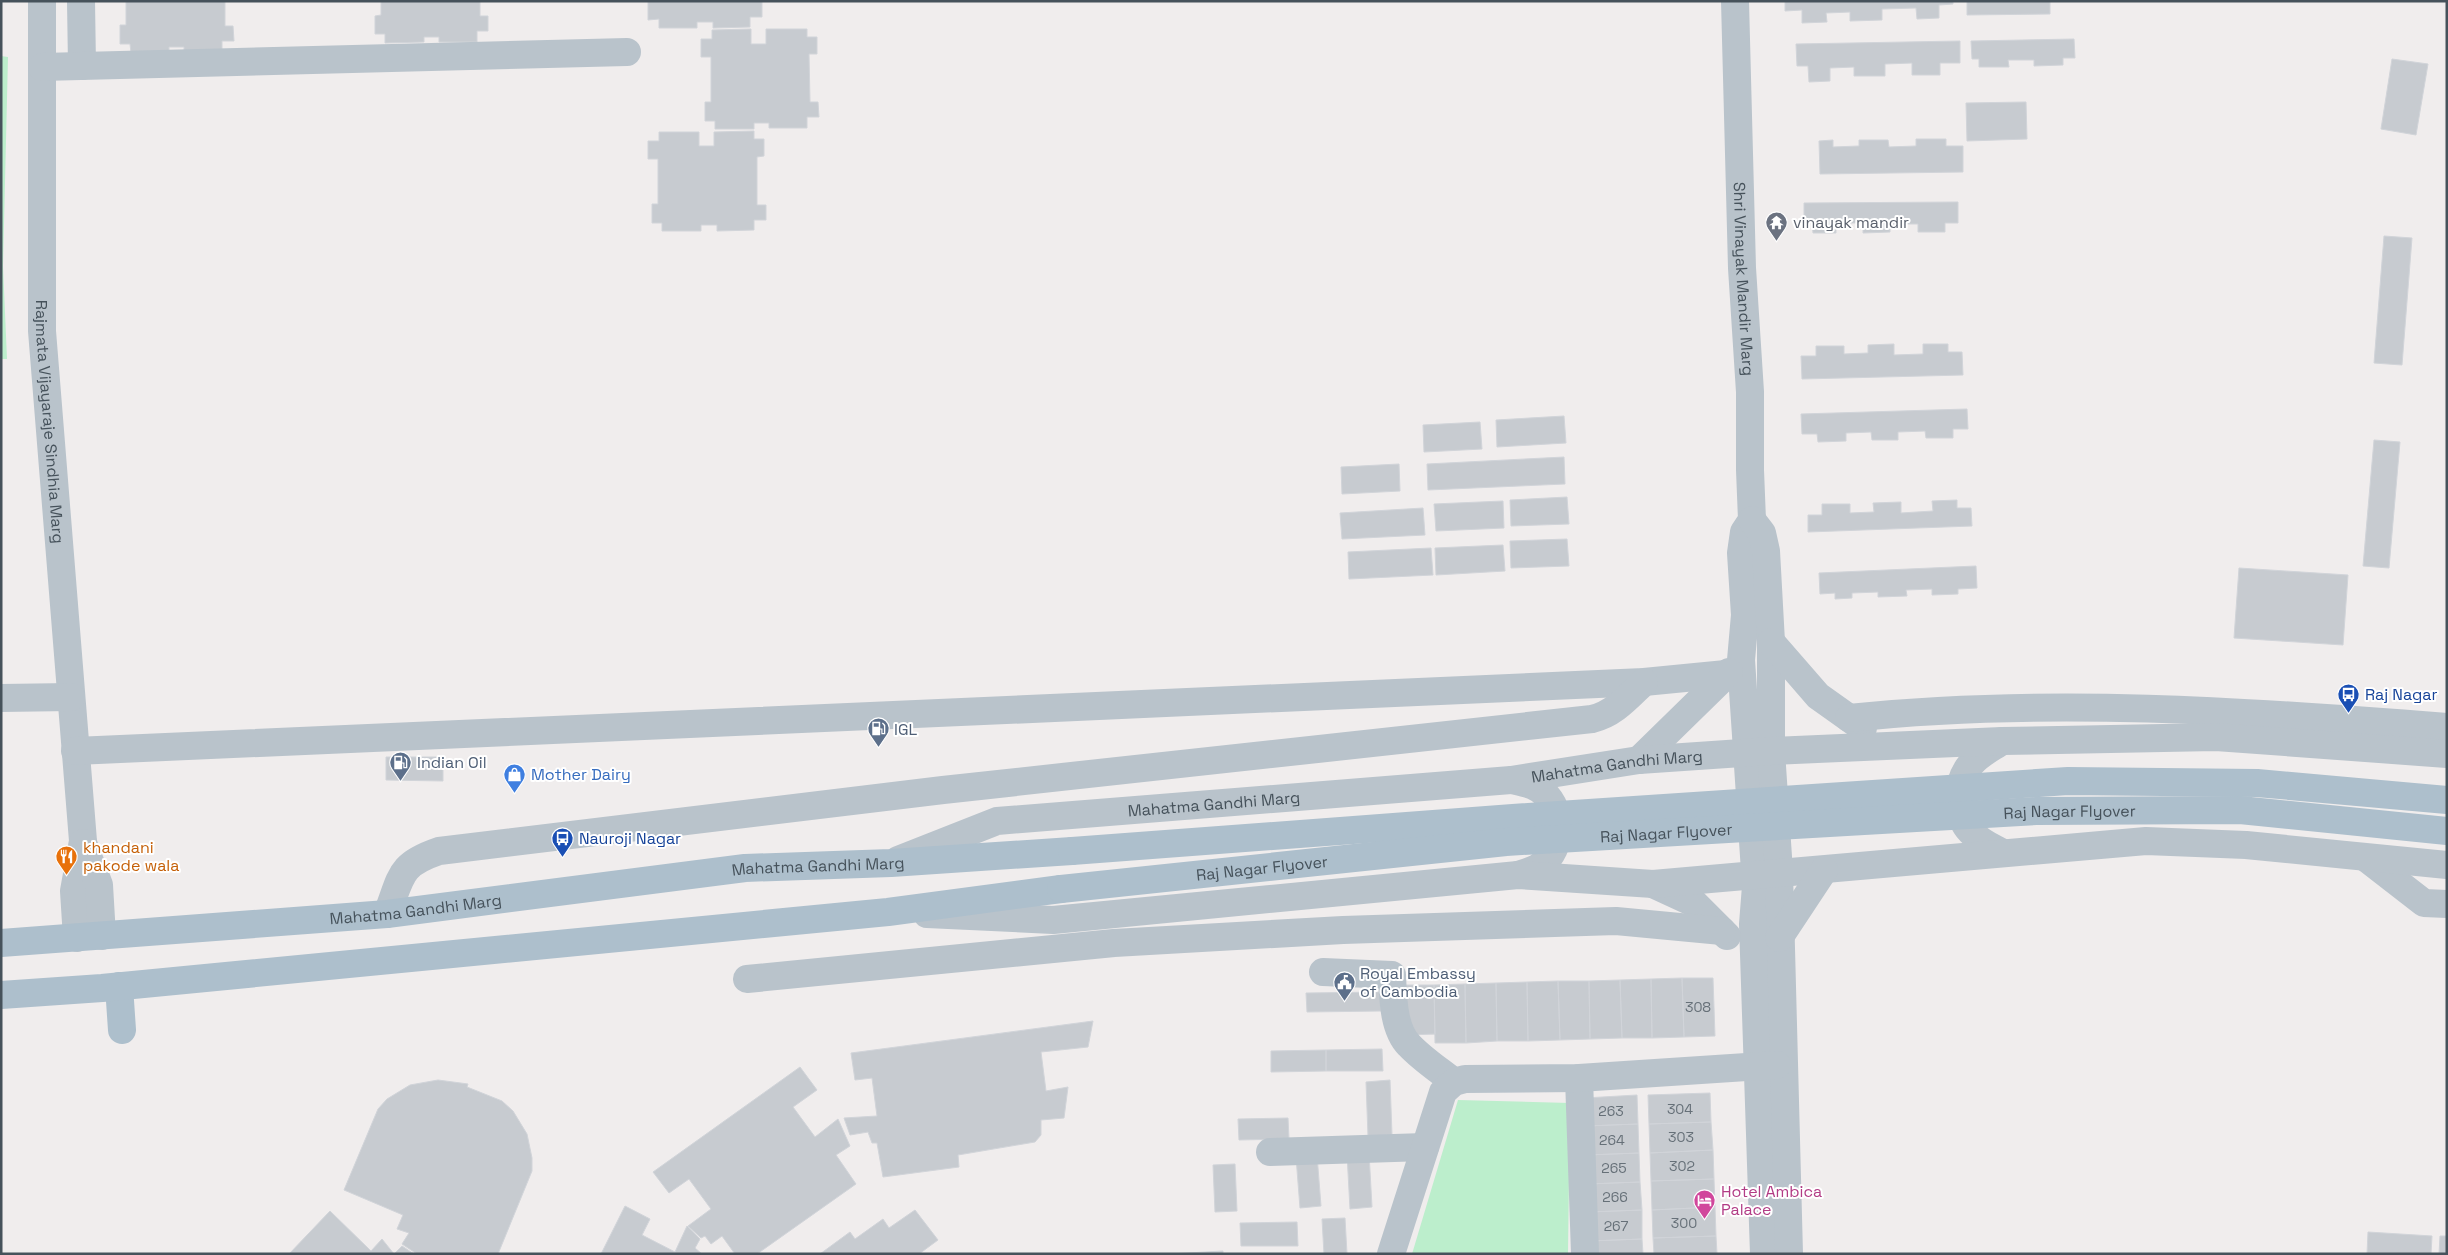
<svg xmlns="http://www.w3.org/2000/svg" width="2448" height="1255" font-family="'Space Grotesk',sans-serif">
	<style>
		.green { fill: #bceecc }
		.building { fill: #c7cbd0; stroke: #d1d4d9 }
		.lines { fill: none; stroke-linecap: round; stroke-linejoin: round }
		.minor { stroke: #b9c3cb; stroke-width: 28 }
		.major { stroke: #adbfcc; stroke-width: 28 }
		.major-bridge { stroke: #adbfcc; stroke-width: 28 }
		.labels { text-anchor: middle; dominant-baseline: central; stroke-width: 4; stroke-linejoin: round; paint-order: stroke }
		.number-label { font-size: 14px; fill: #667078 }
		.worship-label { font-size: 16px; fill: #5b616d; stroke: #fff; text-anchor: start }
		.street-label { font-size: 16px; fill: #46525b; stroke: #fff }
		.transit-label { font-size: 16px; fill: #164399; stroke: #fff; text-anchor: start }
		.service-label { font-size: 16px; fill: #4e5e75; stroke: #fff; text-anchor: start }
		.shop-label { font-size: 16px; fill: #366cbe; stroke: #fff; text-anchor: start }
		.food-label { font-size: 16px; fill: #c56008; stroke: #fff; text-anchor: start }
		.hotel-label { font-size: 16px; fill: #b23c85; stroke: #fff; text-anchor: start }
	</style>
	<rect width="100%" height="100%" fill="#f0eded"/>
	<path class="green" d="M1 56 8 57 3 266 7 359H1Z
		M1458 1100 1570 1103 1568 1254H1412Z"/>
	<path class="building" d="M126 1H225V26H233L234 41H222V52H184V47H169V52L131 53 130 44H120V25H126Z
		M381 1H480V16H488V31H477V42H439V37H424V42L385 43V34H375V16L381 15Z
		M648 1H762V17H750V27L713 28V22H697V28H659V19L648 20Z
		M1785 1H1953V4L1939 5V18L1917 19 1916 8 1882 9V20L1850 21V12L1826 13 1827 22 1802 23V10L1785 11Z
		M1967 1H2050V14L1967 15Z
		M751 29V44H766V29H807V37H817V54H809L810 102H818L819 117H807V128H769V123H754V129H715V121H705V102H711V57H701V39H712V30Z
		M2074 39 2075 58H2063V65L2034 66V60H2008L2009 67H1979V59H1972L1971 41Z
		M1960 41V63H1940V75H1912V63L1885 64V76H1854V67L1830 68V81L1809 82 1808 66H1797L1796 44Z
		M2392 59 2428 64 2416 135 2381 129Z
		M2026 102 2027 139 1967 141 1966 103Z
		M754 131V139H764V156L757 157V205H766V220H754V230L717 231V225H701V231H662V223H652V204H658V159H648V141H659V132H699V146H714V132Z
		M1916 139H1946V146H1963V172L1820 174 1819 141 1833 140V147L1859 146V140H1888L1889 147 1916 146Z
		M1958 202V223H1945V232H1918V224H1890V232L1863 233V223H1836V233H1813L1812 222H1804V203Z
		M2384 236 2412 238 2402 365 2374 363Z
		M1894 344V355L1923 354V344H1948V352H1962L1963 375 1802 379 1801 356H1816V346H1844V354L1868 353V345Z
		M1967 409 1968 429H1953V438H1926L1925 431 1898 432V440H1872L1871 432 1846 433V441L1818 442 1817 434H1802L1801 414Z
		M1564 416 1566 443 1497 447 1496 420Z
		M1480 422 1482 449 1424 452 1423 425Z
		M2374 440 2400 442 2389 568 2363 566Z
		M1564 457 1565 484 1428 490 1427 464Z
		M1399 464 1400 491 1342 494 1341 467Z
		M1567 497 1569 524 1511 526 1510 500Z
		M1957 500V508H1971L1972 526 1808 532V515H1822V504H1850V513L1874 512 1873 503 1901 502V513L1933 511 1932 501Z
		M1503 501 1504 528 1436 531 1434 504Z
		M1423 508 1425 535 1342 539 1340 513Z
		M1567 539 1569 566 1511 568 1510 541Z
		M1503 545 1505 571 1436 575 1435 548Z
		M1431 548 1433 575 1349 579 1348 552Z
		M1976 566 1977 588 1958 589V594L1932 595V589L1906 590 1907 596 1878 597V592L1852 593V598L1835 599V593L1820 594 1819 573Z
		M2239 568 2348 575 2343 645 2234 638Z
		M386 757H443V781L386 780Z
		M1682 978 1684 1037 1652 1038 1651 979Z
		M1682 978H1713L1715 1036 1684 1037Z
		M1651 979 1652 1038H1622L1620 980Z
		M1620 980 1622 1038 1590 1039 1589 981Z
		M1558 981 1560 1040 1528 1041 1527 982Z
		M1558 981H1589L1590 1039 1560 1040Z
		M1527 982 1528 1041H1497L1496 983Z
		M1496 983 1497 1041 1466 1043 1465 984Z
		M1465 984 1466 1043H1435L1434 985Z
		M1405 985H1434L1435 1034 1407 1035Z
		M1381 992V1011L1307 1012 1306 993Z
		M1093 1021 1088 1047 1041 1052 1046 1091 1068 1087 1064 1118 1041 1120V1135L1035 1142 958 1155 959 1167 883 1177 877 1143H872L868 1132 850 1135 844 1118 877 1116 872 1078 855 1080 851 1053Z
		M1382 1049 1383 1071H1326V1050Z
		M1326 1050V1071L1271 1072V1051Z
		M800 1067 817 1090 793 1107 815 1137 838 1119 850 1146 836 1155 856 1184 757 1254H735L722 1236 711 1244 705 1236 701 1238 688 1226 711 1209 689 1179 669 1193 653 1172Z
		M438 1080 468 1084 467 1087 502 1101 513 1111 527 1134 532 1158V1171L498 1254H417L402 1244 409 1233 397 1229 403 1215 344 1190 378 1109 387 1099 410 1085Z
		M1390 1080 1392 1135 1368 1136 1366 1082Z
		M1710 1093 1711 1122 1649 1124 1648 1095Z
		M1637 1095 1638 1124 1586 1126 1585 1098Z
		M1288 1118 1289 1139 1239 1140 1238 1119Z
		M1711 1122 1713 1150 1650 1153 1649 1124Z
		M1638 1124 1639 1153 1587 1155 1586 1126Z
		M1713 1150 1714 1179 1651 1181 1650 1153Z
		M1369 1153 1372 1207 1350 1209 1347 1154Z
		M1639 1153 1640 1182 1588 1184 1587 1155Z
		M1317 1155 1321 1206 1300 1208 1296 1157Z
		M1235 1164 1237 1211 1215 1212 1213 1165Z
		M1714 1179 1715 1207 1652 1210 1651 1181Z
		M1640 1182 1642 1210 1589 1212 1588 1184Z
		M625 1206 650 1219 642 1235 675 1252 687 1226 700 1239 695 1248 702 1254H601Z
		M1715 1207 1716 1236 1653 1238 1652 1210Z
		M915 1210 938 1240 919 1254H820L850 1232 855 1239 883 1219 889 1228Z
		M1642 1210V1239L1590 1241 1589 1212Z
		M330 1211 371 1251 382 1239 394 1254 402 1246 414 1254H289Z
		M1345 1218 1347 1254H1324L1322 1219Z
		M1297 1222 1298 1246H1241L1240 1223Z
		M2368 1232 2432 1236 2431 1254H2367Z
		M1716 1236 1717 1254H1654L1653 1238Z
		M2440 1236H2447V1254H2439Z
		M1642 1239 1643 1254H1591L1590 1241Z
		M1223 1251V1254H1170Z"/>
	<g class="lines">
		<g class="minor">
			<path id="s1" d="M42 1V331L83 841 74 891 77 938"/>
			<path d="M81 1 82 66"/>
			<path id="s2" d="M1735 1 1742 268 1750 392V470L1752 520 1744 532 1741 553 1745 615 1741 660 1756 886 1753 924 1764 1254"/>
			<path d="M42 67 627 52"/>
			<path d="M1752 520 1762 533 1766 551 1771 642V751L1779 872 1789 1254"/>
			<path d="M1771 642 1818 696 1863 728"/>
			<path d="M1 698 71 697"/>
			<path d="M1849 718C2047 697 2248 711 2447 727"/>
			<path d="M2002 741C1992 748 1979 754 1971 764 1956 782 1954 814 1971 832 1980 842 1992 847 2003 853"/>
			<path d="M75 751 1644 682 1726 674"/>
			<path d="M1639 760 1729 672"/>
			<path d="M1512 780C1525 783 1538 785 1547 796 1565 817 1561 854 1537 868 1531 871 1524 873 1518 875"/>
			<path d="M83 843 99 885 102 936"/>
			<path d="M2366 858 2424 903 2447 904"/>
			<path id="s3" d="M898 860 997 821 1511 780 1639 760 1771 751 2002 741 2216 737 2447 754"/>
			<path d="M1655 885 1694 903 1727 936"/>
			<path d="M387 914C402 876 398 865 439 851L943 790 1592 719C1614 714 1628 697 1644 682"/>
			<path d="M927 914 1053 920 1518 875 1653 884 2146 841 2246 845 2447 865"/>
			<path d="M1779 938 1824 870"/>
			<path d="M1323 972 1392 975C1393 996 1393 1029 1409 1045 1422 1059 1439 1070 1454 1082"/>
			<path d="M747 979 1114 943 1343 930 1616 921 1722 931"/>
			<path d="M1579 1078 1585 1254"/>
			<path d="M1270 1152 1425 1147"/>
			<path d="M1391 1254 1443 1092 1454 1082 1465 1079 1579 1078 1777 1065"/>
		</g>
		<g class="major">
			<path id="s4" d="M1 943 387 914 745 868 891 863 1072 851"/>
			<path d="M119 986 122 1030"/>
			<path d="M1 995 102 988 888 912 1061 889"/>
		</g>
		<g class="major-bridge">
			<path d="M1072 851 1513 818 2068 781 2257 783 2447 800"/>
			<path id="s5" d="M1061 889 1506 842 2036 811 2240 810 2447 831"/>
		</g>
	</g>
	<defs>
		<symbol id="temple-pin" viewBox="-11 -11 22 30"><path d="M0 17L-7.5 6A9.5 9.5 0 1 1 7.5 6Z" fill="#6b7280" stroke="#fff"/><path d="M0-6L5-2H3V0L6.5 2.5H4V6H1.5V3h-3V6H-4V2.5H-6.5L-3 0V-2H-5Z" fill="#fff"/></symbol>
		<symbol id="bus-pin" viewBox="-11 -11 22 30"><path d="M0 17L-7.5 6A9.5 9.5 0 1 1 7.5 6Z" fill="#1a4fb4" stroke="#fff"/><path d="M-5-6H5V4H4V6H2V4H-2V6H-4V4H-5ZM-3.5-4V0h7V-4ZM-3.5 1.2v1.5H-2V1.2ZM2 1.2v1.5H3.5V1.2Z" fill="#fff"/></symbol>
		<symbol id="fuel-pin" viewBox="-11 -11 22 30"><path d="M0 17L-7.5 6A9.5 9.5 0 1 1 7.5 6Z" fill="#5c6f8a" stroke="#fff"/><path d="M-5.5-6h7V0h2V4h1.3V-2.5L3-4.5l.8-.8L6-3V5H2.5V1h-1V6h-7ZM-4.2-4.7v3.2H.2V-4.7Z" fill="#fff"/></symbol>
		<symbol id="shop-pin" viewBox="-11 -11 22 30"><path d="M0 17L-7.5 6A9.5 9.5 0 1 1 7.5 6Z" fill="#3f7fe0" stroke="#fff"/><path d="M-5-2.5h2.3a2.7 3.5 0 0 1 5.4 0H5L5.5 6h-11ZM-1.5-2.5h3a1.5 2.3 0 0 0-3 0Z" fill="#fff"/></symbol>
		<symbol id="restaurant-pin" viewBox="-11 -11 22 30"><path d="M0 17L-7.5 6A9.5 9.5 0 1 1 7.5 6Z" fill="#e8710a" stroke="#fff"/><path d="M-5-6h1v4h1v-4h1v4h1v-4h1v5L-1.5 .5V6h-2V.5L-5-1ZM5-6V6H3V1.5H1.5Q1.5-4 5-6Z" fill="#fff"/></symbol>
		<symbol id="civic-pin" viewBox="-11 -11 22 30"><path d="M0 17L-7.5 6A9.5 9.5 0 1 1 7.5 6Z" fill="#5c6f8a" stroke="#fff"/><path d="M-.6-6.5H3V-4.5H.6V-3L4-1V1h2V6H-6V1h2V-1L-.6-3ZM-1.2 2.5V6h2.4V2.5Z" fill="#fff"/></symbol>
		<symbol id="hotel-pin" viewBox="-11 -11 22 30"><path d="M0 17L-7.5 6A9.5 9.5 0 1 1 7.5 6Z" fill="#d1479c" stroke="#fff"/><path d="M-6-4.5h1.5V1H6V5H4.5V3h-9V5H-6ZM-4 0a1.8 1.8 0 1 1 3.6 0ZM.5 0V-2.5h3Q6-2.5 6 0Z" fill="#fff"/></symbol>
	</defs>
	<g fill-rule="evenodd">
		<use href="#temple-pin" x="1764" y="210" width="25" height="34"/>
		<use href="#bus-pin" x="2336" y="682" width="25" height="34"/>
		<use href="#fuel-pin" x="866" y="716" width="25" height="34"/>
		<use href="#fuel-pin" x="388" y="750" width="25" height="34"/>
		<use href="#shop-pin" x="502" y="762" width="25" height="34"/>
		<use href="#bus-pin" x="550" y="826" width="25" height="34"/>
		<use href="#restaurant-pin" x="54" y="844" width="25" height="34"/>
		<use href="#civic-pin" x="1332" y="970" width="25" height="34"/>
		<use href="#hotel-pin" x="1692" y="1188" width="25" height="34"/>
	</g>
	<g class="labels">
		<g class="number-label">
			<text x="1698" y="1007">308</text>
			<text x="1680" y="1109">304</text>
			<text x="1611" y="1111">263</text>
			<text x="1681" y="1137">303</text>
			<text x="1612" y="1140">264</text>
			<text x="1682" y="1166">302</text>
			<text x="1614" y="1168">265</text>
			<text x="1615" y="1197">266</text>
			<text x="1684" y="1223">300</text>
			<text x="1616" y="1226">267</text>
		</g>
		<g class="worship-label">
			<text x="1793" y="222">vinayak mandir</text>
		</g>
		<g class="street-label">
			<text stroke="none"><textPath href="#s2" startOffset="278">Shri Vinayak Mandir Marg</textPath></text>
			<text stroke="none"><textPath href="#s1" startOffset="421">Rajmata Vijayaraje Sindhia Marg</textPath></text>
			<text stroke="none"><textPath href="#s3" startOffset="729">Mahatma Gandhi Marg</textPath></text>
			<text stroke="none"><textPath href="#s3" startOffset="324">Mahatma Gandhi Marg</textPath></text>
			<text stroke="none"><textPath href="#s5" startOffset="1012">Raj Nagar Flyover</textPath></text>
			<text stroke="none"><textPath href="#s5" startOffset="608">Raj Nagar Flyover</textPath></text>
			<text stroke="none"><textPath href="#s4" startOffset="821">Mahatma Gandhi Marg</textPath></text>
			<text stroke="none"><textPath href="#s5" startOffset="202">Raj Nagar Flyover</textPath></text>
			<text stroke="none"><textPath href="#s4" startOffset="416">Mahatma Gandhi Marg</textPath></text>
		</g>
		<g class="transit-label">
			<text x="2365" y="694">Raj Nagar</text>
			<text x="579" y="838">Nauroji Nagar</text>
		</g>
		<g class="service-label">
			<text x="894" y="729">IGL</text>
			<text x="417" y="762">Indian Oil</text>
			<text x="1360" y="973">Royal Embassy<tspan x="1360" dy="18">of Cambodia</tspan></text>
		</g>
		<g class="shop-label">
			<text x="531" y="774">Mother Dairy</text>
		</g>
		<g class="food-label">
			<text x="83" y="847">khandani<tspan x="83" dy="18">pakode wala</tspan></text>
		</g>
		<g class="hotel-label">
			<text x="1721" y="1191">Hotel Ambica<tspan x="1721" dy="18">Palace</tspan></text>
		</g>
	</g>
	<rect width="2448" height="1255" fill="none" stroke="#46525b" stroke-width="5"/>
</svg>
